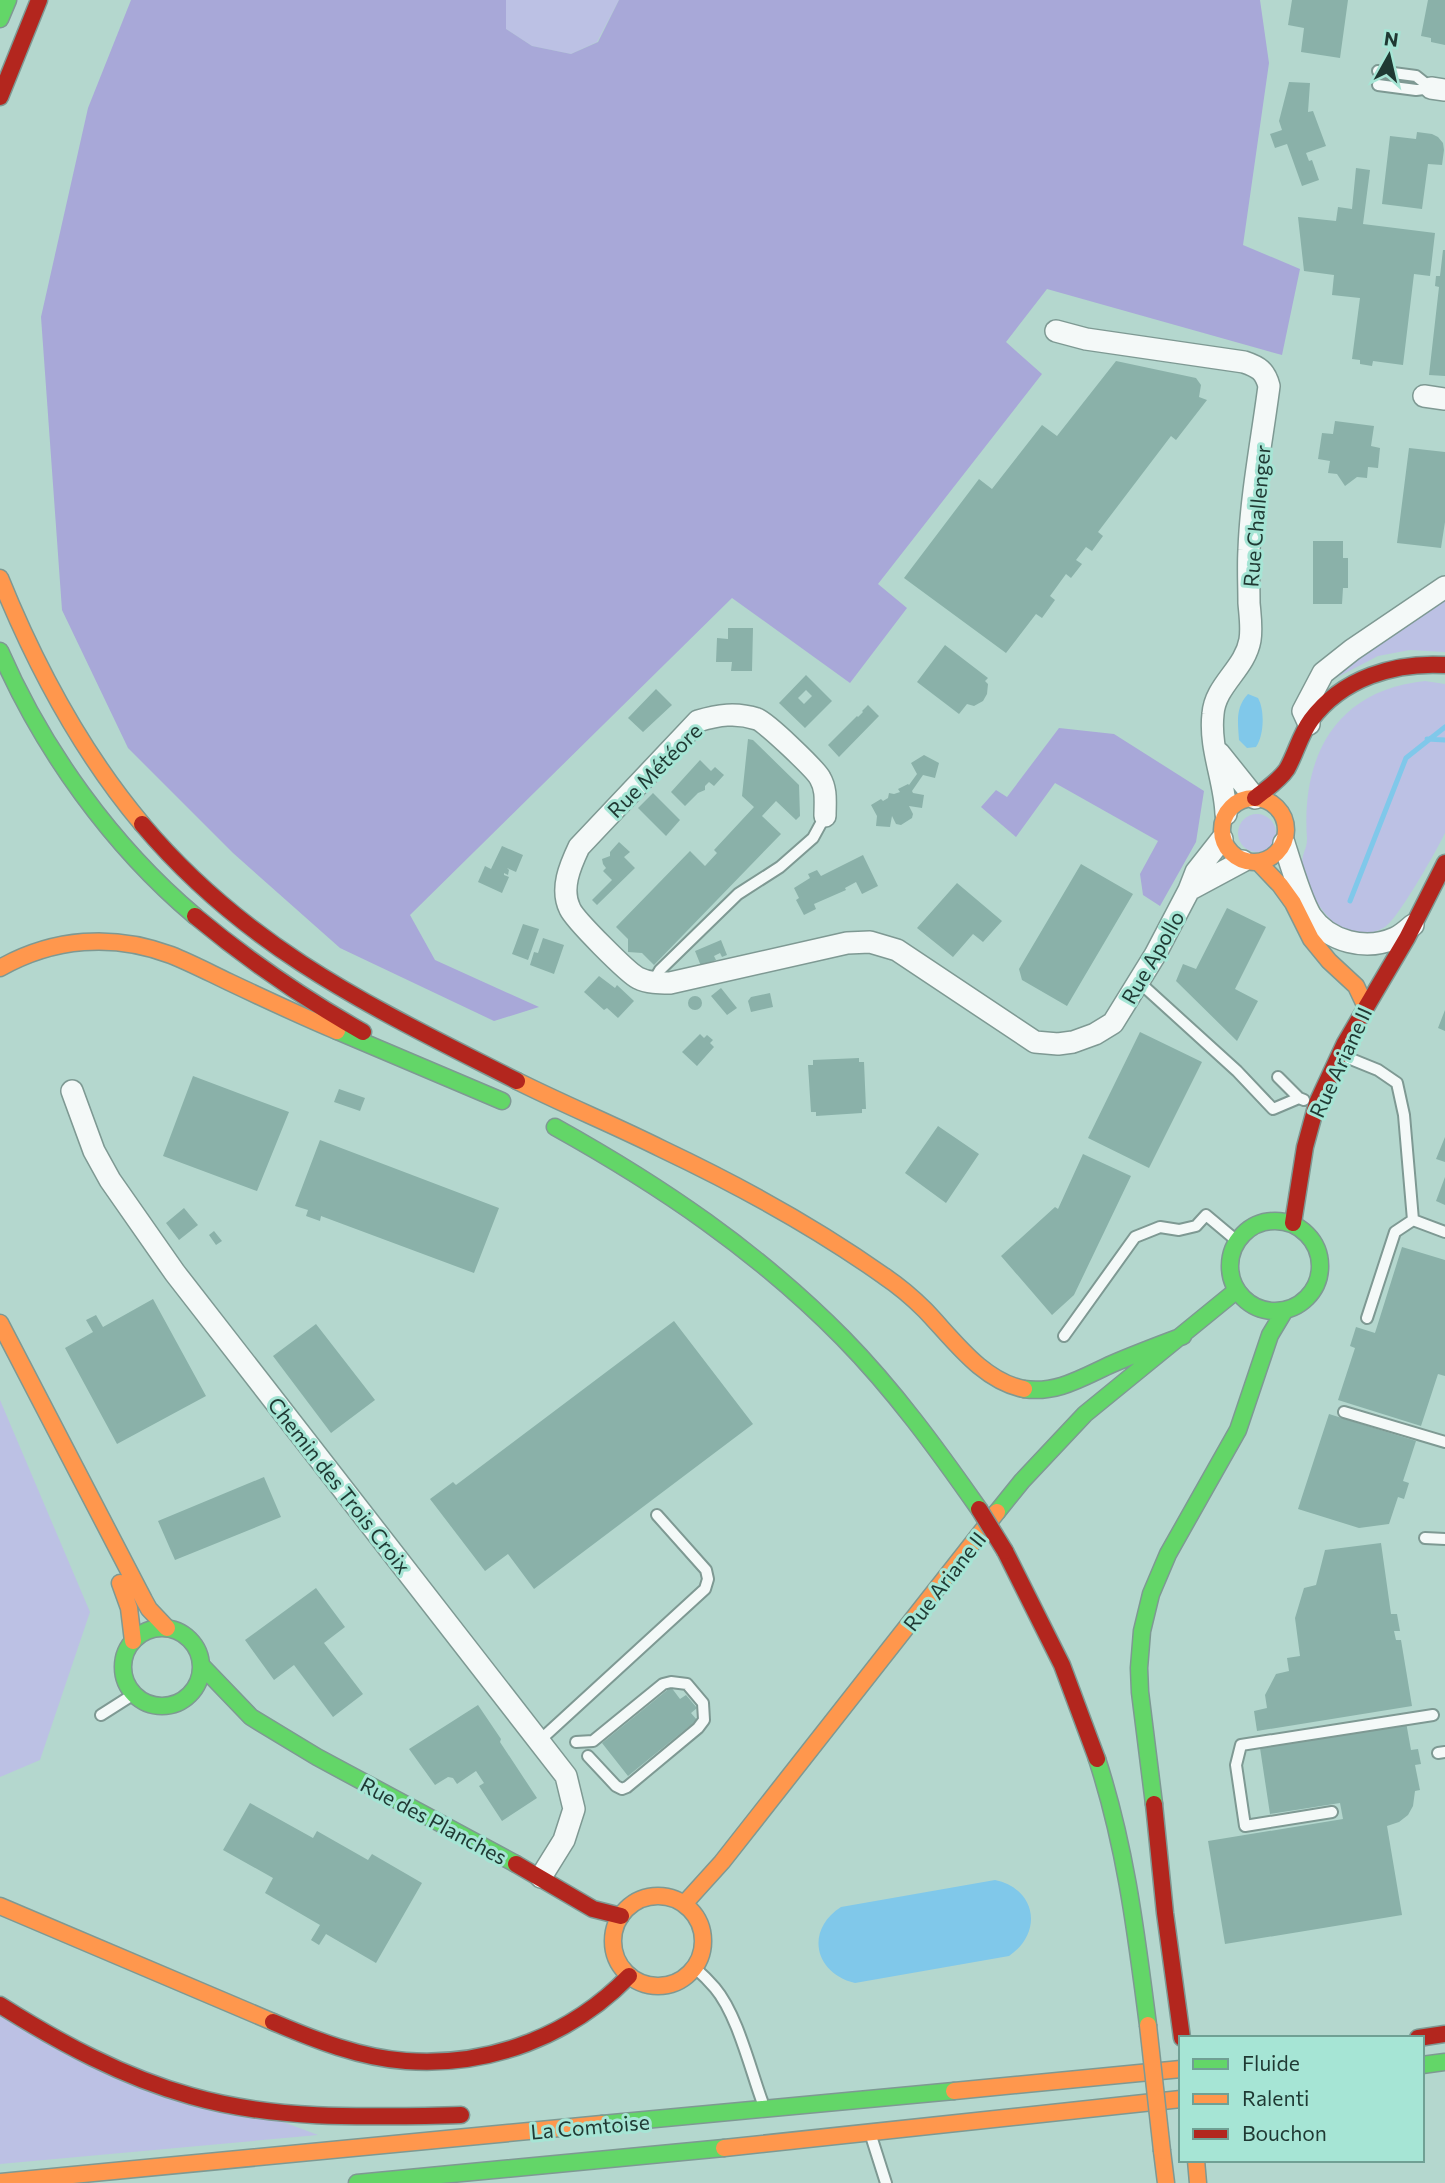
<svg xmlns="http://www.w3.org/2000/svg" width="1445" height="2183" font-family="Commissioner,sans-serif">
	<style>
		.green { fill: #bcc1e4 }
		.forest { fill: #a8a8d8 }
		.water { fill: #80c8ea }
		.lines { fill: none; stroke-linecap: round; stroke-linejoin: round }
		.stream { stroke: #80c8ea; stroke-width: 5 }
		.building { fill: #8ab1a9; fill-rule: evenodd }
		.lane-casing { stroke: #7e9993; stroke-width: 14 }
		.street-casing { stroke: #7e9993; stroke-width: 24 }
		.fast-casing { stroke: #7e9993; stroke-width: 19 }
		.slow-casing { stroke: #7e9993; stroke-width: 19 }
		.jam-casing { stroke: #7e9993; stroke-width: 19 }
		.lane { stroke: #f4f9f8; stroke-width: 10 }
		.street { stroke: #f4f9f8; stroke-width: 21 }
		.fast { stroke: #63d668; stroke-width: 16 }
		.slow { stroke: #ff974d; stroke-width: 16 }
		.jam { stroke: #b3261e; stroke-width: 16 }
		.slow-bridge-casing { stroke: #7e9993; stroke-width: 19; stroke-linecap: butt }
		.jam-bridge-casing { stroke: #7e9993; stroke-width: 19; stroke-linecap: butt }
		.slow-bridge { stroke: #ff974d; stroke-width: 16 }
		.jam-bridge { stroke: #b3261e; stroke-width: 16 }
		.labels { text-anchor: middle; dominant-baseline: central; stroke-width: 6; stroke-linejoin: round; paint-order: stroke }
		.street-label { font-size: 21px; fill: #1f3933; stroke: #a6e5d5 }
	</style>
	<rect width="100%" height="100%" fill="#b4d7ce"/>
	<path class="green" d="M506 0H619L597 42 571 54 532 46 506 29Z
		M1445 599V652L1410 650 1378 656 1328 682 1337 673Z
		M1425 681 1445 684V833C1437 850 1398 919 1385 927 1344 951 1312 905 1303 870 1300 854 1307 851 1307 839 1301 756 1336 690 1425 681Z
		M1238 833a19 19 0 1 1 38 0a19 19 0 1 1-38 0Z
		M0 1400 90 1612 40 1760 0 1777Z
		M0 2016 318 2135 0 2164Z"/>
	<path class="forest" d="M131 0H506V29L532 46 571 54 598 42 619 0H1260L1269 63 1243 245 1300 269 1282 355 1047 289 1006 342 1042 374 878 584 907 608 850 683 732 598 410 915 435 960 539 1007 494 1021 340 948 233 853 128 748 62 610 41 317 88 108Z
		M1059 728 1114 734 1204 791 1196 842 1160 906 1143 895 1140 874 1158 841 1055 783 1016 837 981 807 996 790 1007 797Z"/>
	<path class="water" d="M1248 694 1258 698C1265 710 1264 736 1256 747L1247 748 1239 740C1238 722 1235 708 1248 694Z
		M995 1880C1037 1889 1043 1933 1009 1956L855 1983C814 1973 805 1930 841 1907Z"/>
	<g class="lines">
		<path class="stream" d="M1427 739 1445 740
			M1350 901 1406 758 1445 727"/>
	</g>
	<path class="building" d="M1292 0H1348L1340 58 1301 52 1304 28 1288 25Z
		M1428 0H1445V45L1431 42V38L1421 36Z
		M1289 82 1310 83 1308 112 1313 111 1326 146 1306 153 1309 161 1312 160 1319 180 1302 186 1287 144 1275 148 1270 134 1282 130 1279 121Z
		M1417 132 1432 134 1438 137 1443 143 1444 150 1442 165 1428 164 1422 209 1382 204 1390 136 1416 139Z
		M1356 168 1370 170 1363 224 1435 233 1430 276 1414 274 1403 365 1373 361 1372 366 1360 364V360L1352 359 1360 298 1332 295 1334 275 1304 271 1298 217 1336 221 1338 207 1352 209Z
		M1443 250H1445V376L1429 375 1439 287 1435 286 1436 276H1440Z
		M1116 361 1196 378 1201 385 1199 397 1207 400 1176 440 1171 436 1098 532 1103 536 1092 551 1086 547 1076 560 1082 564 1071 578 1066 574 1050 596 1055 600 1042 618 1036 614 1006 653 904 578 979 479 992 489 1042 425 1057 436Z
		M1335 421 1374 426 1371 446 1380 448 1378 468 1368 467 1367 478 1357 477 1345 486 1337 474 1328 473 1330 461 1318 459 1322 433 1333 434Z
		M1409 448 1445 452V522L1441 548 1397 543Z
		M1313 541H1343V558H1348V588H1343L1342 604H1313Z
		M728 628H753L752 671H731L732 662H716L717 638 728 639Z
		M945 645 988 678 985 681 988 684 987 694 983 701 974 706 967 704 959 714 917 682Z
		M806 675 832 701 805 728 779 703ZM806 690 812 696 804 704 798 698Z
		M656 689 672 705 643 732 628 718Z
		M868 705 879 716 839 757 828 745 857 716 858 717 863 712 862 711Z
		M748 739 753 740 799 785 800 816 796 820 776 801 762 816 781 834 654 965 642 953 628 952V939L616 927 690 851 705 866 717 853 714 850 754 807 742 796Z
		M924 755 939 763 935 778 923 775 912 791 913 793 924 795 922 808 909 806 913 814 912 818 901 825 896 824 892 816 890 827 876 826 877 816 871 805 881 799 883 801 888 798 889 793 894 794 900 792 898 789 908 784 909 785 917 774 911 763Z
		M700 760 711 771 715 767 724 775 714 786 709 782 705 786V790L698 793 685 806 671 792Z
		M653 793 680 820 666 836 638 808Z
		M619 842 630 852 624 857 635 868 597 905 592 900 612 880 603 871 606 868 603 864 602 859 610 856V852Z
		M502 846 523 855 516 872 507 868 509 870 508 875 504 873V875L509 877 502 893 478 882 485 866 491 869Z
		M863 855 878 886 862 894 856 882 845 888 846 890 814 904 816 909 804 915 796 900 799 898 794 888 810 878 808 874 817 870 821 876Z
		M1081 864 1133 894 1067 1006 1022 980 1019 969Z
		M957 883 1002 921 983 942 973 934 953 957 917 928Z
		M1227 908 1266 927 1235 989 1258 1001 1237 1041 1176 981 1183 964 1196 969Z
		M523 924 539 929 528 960 512 954Z
		M543 938 564 945 554 974 530 965 534 952 538 953Z
		M721 940 727 955 722 957 720 953 714 956 716 960 701 966 695 951Z
		M599 976 615 988 617 985 634 1001 618 1018 607 1008 604 1010 584 992Z
		M721 988 737 1008 727 1015 711 996Z
		M770 993 773 1007 751 1012 748 1001 751 997Z
		M688 1003a7 7 0 1 1 14 0a7 7 0 1 1-14 0Z
		M1445 1010V1031L1438 1028Z
		M1140 1032 1202 1062 1149 1168 1088 1138Z
		M700 1034 704 1038 707 1035 713 1040 710 1043 714 1047 697 1066 682 1052Z
		M859 1058V1062H864L866 1109H862V1113L816 1116V1112H811L808 1065H813V1060Z
		M193 1076 289 1112 257 1191 163 1156Z
		M339 1089 365 1098 360 1111 334 1102Z
		M938 1126 979 1154 946 1203 905 1173Z
		M1445 1137V1162L1436 1159Z
		M320 1140 499 1208 474 1273 321 1216 320 1221 306 1216 308 1210 295 1206Z
		M1083 1154 1131 1176 1074 1295 1052 1315 1001 1256 1055 1207 1058 1209Z
		M1445 1177V1205L1436 1201Z
		M184 1208 198 1225 179 1240 166 1223Z
		M214 1231 222 1241 216 1245 209 1235Z
		M1402 1247 1445 1260V1376L1438 1374 1421 1426 1338 1400 1355 1348 1350 1346 1356 1327 1375 1333Z
		M153 1299 206 1396 117 1444 65 1348 93 1332 86 1320 96 1315 103 1327Z
		M674 1321 753 1424 534 1589 508 1554 485 1571 430 1499 453 1482 456 1485Z
		M316 1324 375 1400 331 1433 273 1356Z
		M1329 1414 1416 1441 1403 1481 1409 1483 1404 1499 1398 1497 1389 1524 1359 1528 1298 1509Z
		M264 1477 281 1517 175 1560 158 1521Z
		M1381 1543 1391 1614H1397L1400 1631H1394L1396 1640H1401L1412 1706 1257 1731 1254 1711 1267 1708 1265 1695 1276 1674 1289 1671 1287 1658 1300 1656 1295 1618 1304 1588 1316 1585 1325 1550Z
		M316 1588 345 1627 324 1643 363 1694 333 1717 294 1665 274 1680 245 1640Z
		M671 1687 680 1699 686 1695 697 1708 691 1713 697 1720 628 1776 602 1743Z
		M478 1705 501 1739 500 1742 537 1798 502 1821 479 1786 484 1783 476 1771 457 1784 453 1778 448 1777 435 1785 409 1749Z
		M1406 1722 1411 1750 1418 1749 1421 1764 1415 1765 1420 1790 1415 1791 1413 1806 1408 1815 1399 1822 1387 1826 1402 1915 1225 1944 1208 1841 1343 1819 1340 1803 1270 1814 1260 1748Z
		M250 1803 313 1838 317 1831 368 1860 372 1854 422 1883 376 1963 326 1934 319 1945 311 1940 320 1925 265 1893 273 1878 223 1850Z"/>
	<g class="lines">
		<defs>
			<path id="lane" d="M1378 85 1416 90 1431 88 1416 76 1378 71
				M653 982 660 970 738 894 780 867 813 838 825 816
				M1139 982 1237 1071 1273 1109 1299 1098
				M1341 1055 1378 1070 1397 1083 1404 1115 1413 1220 1445 1232
				M1278 1077 1299 1098 1304 1100
				M1367 1318 1395 1232 1413 1220
				M1064 1336 1135 1237 1160 1227 1179 1230 1196 1226 1206 1215 1237 1241
				M1344 1412 1445 1442
				M1425 1538 1445 1539
				M101 1715 134 1694
				M538 1742 705 1589 708 1579 706 1570 657 1515
				M576 1742 593 1741 663 1684 671 1682 687 1684 703 1703 704 1720 698 1728 627 1787 622 1789 616 1786 588 1756
				M1438 1753 1445 1752
				M1332 1812 1245 1826 1236 1765 1241 1745 1433 1715
				M695 1968C702 1974 709 1981 715 1988 737 2014 750 2068 762 2101
				M872 2139 886 2183"/>
			<path id="street" d="M1431 88 1445 90
				M1056 331 1086 339 1244 362C1259 367 1265 371 1269 386 1262 440 1251 495 1249 550 1248 567 1249 585 1249 603 1250 615 1252 628 1250 640 1245 669 1215 685 1213 714 1209 748 1225 781 1226 814
				M1424 396 1445 399
				M1309 724 1303 711 1323 673 1352 650 1445 587
				M1219 753 1255 798
				M825 816C825 802 827 790 820 778 816 770 765 721 757 719 736 712 718 715 698 721L579 847C570 866 560 889 570 909 575 920 628 973 638 978 648 983 659 983 670 983L847 943 870 942 897 950 1035 1042 1058 1044 1073 1042 1095 1034 1113 1023 1155 955 1189 890 1196 872 1222 839
				M1284 843C1290 862 1301 900 1311 916 1329 942 1366 951 1395 938 1402 935 1408 929 1413 925
				M1189 890 1243 861
				M72 1091 94 1151 110 1180 175 1273 566 1776 574 1809 564 1840 541 1877"/>
			<path id="fast" d="M0 19 8 0
				M0 651C43 750 112 846 195 916
				M337 1031 502 1101
				M555 1127C661 1186 757 1251 843 1338 894 1390 937 1449 979 1509
				M1230 1266a45 45 0 1 1 90 0a45 45 0 1 1-90 0Z
				M1024 1389C1057 1394 1083 1377 1112 1364 1135 1354 1159 1345 1183 1336
				M997 1512 1022 1481 1085 1414 1237 1290
				M123 1667a39 39 0 1 1 78 0a39 39 0 1 1-78 0Z
				M201 1665 251 1717 317 1757 516 1864
				M1097 1759C1126 1848 1136 1933 1148 2025
				M1154 1804 1140 1692 1139 1668 1142 1631 1151 1594 1168 1554 1238 1430 1270 1335 1285 1310
				M1422 2065 1445 2062
				M602 2124 954 2091
				M357 2183 724 2148"/>
			<path id="slow" d="M0 578C36 667 80 750 142 824
				M1222 830a32 32 0 1 1 64 0a32 32 0 1 1-64 0Z
				M1259 863 1280 885 1293 903 1311 939 1329 961 1356 986 1365 1005
				M0 968C53 938 113 933 171 955 191 963 210 973 229 982 265 999 301 1016 337 1031
				M517 1081C565 1105 614 1125 662 1149 738 1185 815 1227 884 1276 899 1286 913 1298 925 1310 953 1339 982 1381 1024 1389
				M0 1323 144 1600 149 1609 167 1628
				M120 1583 129 1608 133 1641
				M613 1941a45 45 0 1 1 90 0a45 45 0 1 1-90 0Z
				M684 1904 722 1862 997 1512
				M0 1906 273 2022
				M954 2091 1181 2069
				M724 2148 1181 2099
				M1162 2151 1166 2183
				M1196 2160 1198 2183
				M0 2182 602 2124"/>
			<path id="jam" d="M0 97 39 0
				M1255 798C1266 789 1279 781 1287 769 1296 753 1300 735 1311 720 1342 678 1395 662 1445 665
				M142 824C248 950 374 1008 517 1081
				M195 916C248 960 303 998 363 1032
				M1293 1223 1305 1147 1317 1103 1345 1043 1407 938 1445 863
				M1005 1551 1062 1665 1097 1759
				M1154 1804 1165 1913 1182 2038
				M516 1864 593 1909 621 1916
				M0 2005C60 2043 123 2077 191 2096 278 2121 372 2117 461 2115
				M273 2022C315 2040 361 2058 406 2061 489 2067 571 2036 629 1976
				M1418 2038 1445 2034"/>
		</defs>
		<use href="#lane" class="lane-casing"/>
		<use href="#street" class="street-casing"/>
		<use href="#fast" class="fast-casing"/>
		<use href="#slow" class="slow-casing"/>
		<use href="#jam" class="jam-casing"/>
		<use href="#lane" class="lane"/>
		<use href="#street" class="street"/>
		<use href="#fast" class="fast"/>
		<use href="#slow" class="slow"/>
		<use href="#jam" class="jam"/>
		<defs>
			<path id="slow-bridge" d="M1148 2025 1162 2151"/>
			<path id="jam-bridge" d="M979 1509 1005 1551"/>
		</defs>
		<use href="#slow-bridge" class="slow-bridge-casing"/>
		<use href="#jam-bridge" class="jam-bridge-casing"/>
		<use href="#slow-bridge" class="slow-bridge"/>
		<use href="#jam-bridge" class="jam-bridge"/>
	</g>
	<g class="labels">
		<g class="street-label">
			<text transform="translate(1256 516) rotate(-85)">Rue Challenger</text>
			<text transform="translate(654 770) rotate(-45)">Rue Météore</text>
			<text transform="translate(1152 957) rotate(-60)">Rue Apollo</text>
			<text transform="translate(1340 1062) rotate(-65)">Rue Ariane II</text>
			<text transform="translate(340 1485) rotate(52)">Chemin des Trois Croix</text>
			<text transform="translate(944 1581) rotate(-52)">Rue Ariane II</text>
			<text transform="translate(434 1820) rotate(28)">Rue des Planches</text>
			<text transform="translate(590 2126) rotate(-5)">La Comtoise</text>
		</g>
	</g>
	<rect x="1179" y="2036" width="245" height="126" fill="#a6e5d5" stroke="#70a094" stroke-width="2"/>
	<rect x="1193" y="2059" width="35" height="10" fill="#63d668" stroke="#70a094" stroke-width="2"/>
	<text x="1242" y="2071" font-size="21" fill="#1f3933">Fluide</text>
	<rect x="1193" y="2094" width="35" height="10" fill="#ff974d" stroke="#70a094" stroke-width="2"/>
	<text x="1242" y="2106" font-size="21" fill="#1f3933">Ralenti</text>
	<rect x="1193" y="2129" width="35" height="10" fill="#b3261e" stroke="#70a094" stroke-width="2"/>
	<text x="1242" y="2141" font-size="21" fill="#1f3933">Bouchon</text>
	<g transform="translate(1389 56) rotate(8)" stroke="#a6e5d5" stroke-width="5" paint-order="stroke">
	<path d="M0-5L12 26L0 18L-12 26Z" fill="#1f3933"/>
	<text y="-10" font-size="19" font-weight="bold" text-anchor="middle" fill="#1f3933">N</text>
	</g>
</svg>
